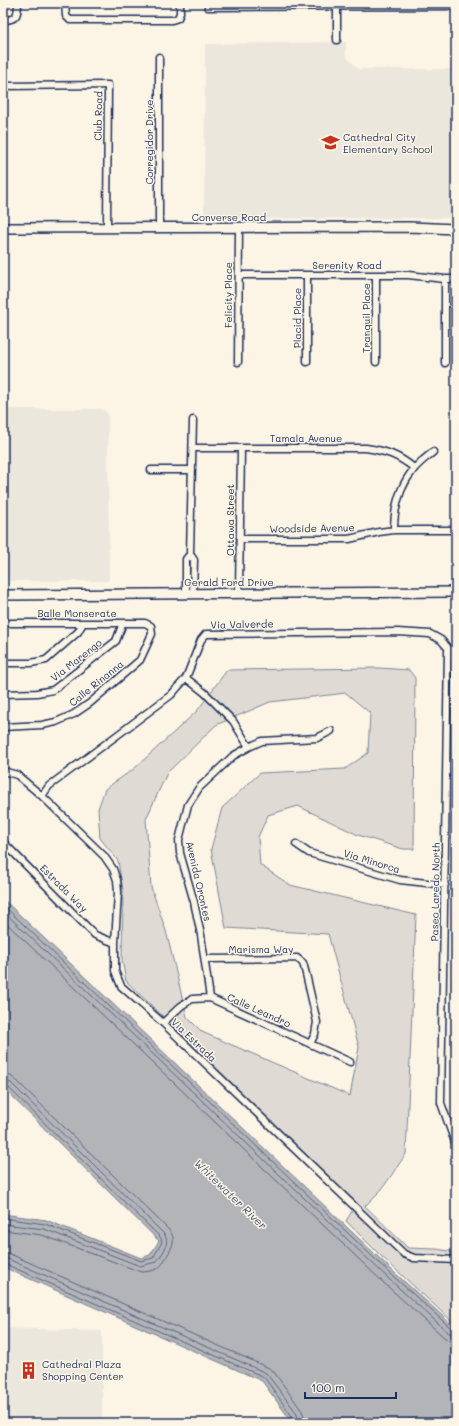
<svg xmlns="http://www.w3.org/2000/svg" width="459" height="1426" font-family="Mali,sans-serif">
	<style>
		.built { fill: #ece7dc }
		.green { fill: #dfdbd4; stroke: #7d8599; fill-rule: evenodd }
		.water { fill: #b2b4b8; stroke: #767f94 }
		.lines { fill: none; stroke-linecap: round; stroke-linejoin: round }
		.shore { stroke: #576482; stroke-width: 1 }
		.street-casing { stroke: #1b2f5e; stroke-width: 9 }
		.secondary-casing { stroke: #1b2f5e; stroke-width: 12 }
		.street { stroke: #fcf5e5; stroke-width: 6 }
		.secondary { stroke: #fcf5e5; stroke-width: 9 }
		.labels { text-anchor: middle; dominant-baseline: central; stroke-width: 3; stroke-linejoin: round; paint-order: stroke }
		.street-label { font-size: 10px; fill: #1b2f5e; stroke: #fcf5e5 }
		.poi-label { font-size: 10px; fill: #1b2f5e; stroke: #fcf5e5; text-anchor: start }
		.water-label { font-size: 11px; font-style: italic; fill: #485779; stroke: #fcf5e5 }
	</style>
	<rect width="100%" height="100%" fill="#fcf5e5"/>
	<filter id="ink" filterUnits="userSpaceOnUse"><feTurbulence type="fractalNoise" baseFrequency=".025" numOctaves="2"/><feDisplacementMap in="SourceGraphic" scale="8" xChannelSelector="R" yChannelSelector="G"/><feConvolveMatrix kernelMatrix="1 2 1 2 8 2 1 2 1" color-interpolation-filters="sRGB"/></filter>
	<g filter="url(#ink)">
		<path class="built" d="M346 42V56L358 69H456V218L204 219 205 44Z
			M3 409H102L108 414 109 579 107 581H3Z
			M3 1328 102 1331V1423H3Z"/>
		<path class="green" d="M379 668 409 670 415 678 414 849H403L358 835 298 806 268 815 258 837 260 865 290 885 416 915 406 1154 382 1189 365 1206 408 1248 436 1249 456 1252V1325L380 1255 346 1221 357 1203 126 981 122 960 123 891 118 861 100 838 98 809 105 789 135 768 197 711 227 670ZM346 693 370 713 368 753 345 769 260 773 222 808 211 849 226 928 328 934 359 1047 350 1096 202 1032 187 1017 166 931 151 887 146 819 167 773 216 725 270 702Z"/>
		<path class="water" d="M3 899 396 1274 456 1328V1423H280L289 1418 262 1381 3 1267V1214L46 1220 141 1258 150 1255 159 1241 3 1088Z"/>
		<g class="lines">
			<path class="shore" d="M3 905 394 1277 452 1329 456 1330
				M3 911 390 1280 449 1333 456 1336
				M3 920 386 1285 445 1338 450 1341 456 1342
				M3 1074 9 1075 15 1079 169 1230C177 1240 172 1247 167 1256 164 1261 162 1266 157 1269 152 1271 146 1272 141 1272L42 1235 3 1230
				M3 1080 11 1083 164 1234C171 1243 162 1255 156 1262L140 1266 44 1229 3 1224
				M3 1085 8 1087 161 1238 162 1242 153 1258 141 1261 45 1224 3 1218
				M3 1252 10 1254 269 1368 274 1372 302 1411 304 1416 303 1423
				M3 1258 8 1259 266 1373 296 1412 298 1418 297 1423
				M3 1263 264 1377 292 1416 293 1420 289 1423"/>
			<defs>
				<path id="street" d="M65 3 66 16 70 20H172L178 18 180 13V3
					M208 7 456 6
					M3 20C16 20 18 16 18 3
					M337 40V3
					M3 86 108 85 107 228
					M159 228V57
					M239 275H408L445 279H456
					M307 275V362
					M376 275V362
					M445 279V363
					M238 362 239 228
					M193 420 190 554 194 560 193 593
					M193 448H366C386 451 398 455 414 468
					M151 470H192
					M394 530C394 508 399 487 414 469 420 462 427 457 433 452
					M240 539H349L379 532 394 530H456
					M186 593V559L190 554
					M239 593 241 448
					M3 623H145L151 626 152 634 140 660 90 703 74 714 56 722 42 725 3 727
					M3 663H31L46 660 78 632 83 623
					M186 678 205 693 233 721 249 747 233 756 199 788 188 805 179 840 180 853 194 902 201 935 210 998
					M3 694 37 693 53 690 116 641 123 623
					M249 747 262 741 317 738 331 731
					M3 771 17 775 42 796 104 856 113 869 117 880 118 892 115 943V971L121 986 163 1023 404 1254 414 1258 456 1260
					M42 796 49 786 171 695 186 678 201 640 206 634 397 632 430 634 441 640 448 648 441 1103 456 1145
					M3 842 95 935 115 943
					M296 844 309 853 400 880 445 885
					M205 959 297 958 303 963 306 974 317 1022 315 1034 310 1044
					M163 1023 181 1006 192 999 210 998 350 1062"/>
				<path id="secondary" d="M3 228 410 227 456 229
					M3 595 456 592"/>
			</defs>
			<use href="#street" class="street-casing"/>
			<use href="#secondary" class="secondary-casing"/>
			<use href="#street" class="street"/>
			<use href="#secondary" class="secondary"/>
		</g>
	</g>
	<defs>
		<symbol id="school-bare" viewBox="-9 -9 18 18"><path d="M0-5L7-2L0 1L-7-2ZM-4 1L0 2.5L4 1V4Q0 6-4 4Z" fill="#c8321e" stroke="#fcf5e5" stroke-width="2.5" paint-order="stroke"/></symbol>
		<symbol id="building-bare" viewBox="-9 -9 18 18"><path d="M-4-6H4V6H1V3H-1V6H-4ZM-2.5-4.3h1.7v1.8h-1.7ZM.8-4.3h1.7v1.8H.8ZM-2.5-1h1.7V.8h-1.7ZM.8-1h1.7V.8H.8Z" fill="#c8321e" stroke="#fcf5e5" stroke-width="2.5" paint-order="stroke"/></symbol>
	</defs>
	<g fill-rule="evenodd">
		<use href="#school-bare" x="318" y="130" width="25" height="25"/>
		<use href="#building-bare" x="16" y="1358" width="25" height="25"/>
	</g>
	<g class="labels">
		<g class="street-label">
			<text transform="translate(98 116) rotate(-89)">Club Road</text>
			<text transform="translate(149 142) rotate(-90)">Corregidor Drive</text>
			<text x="229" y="217">Converse Road</text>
			<text x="347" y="265">Serenity Road</text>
			<text transform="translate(228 295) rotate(-90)">Felicity Place</text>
			<text transform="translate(297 318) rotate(-90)">Placid Place</text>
			<text transform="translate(366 318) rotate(-90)">Tranquil Place</text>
			<text x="306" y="438">Tamala Avenue</text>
			<text transform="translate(230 520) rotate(-90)">Ottawa Street</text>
			<text transform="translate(312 528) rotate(-1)">Woodside Avenue</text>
			<text x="229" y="582">Gerald Ford Drive</text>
			<text x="77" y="613">Balle Monserate</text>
			<text transform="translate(242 624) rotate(-1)">Via Valverde</text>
			<text transform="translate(76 660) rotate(-38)">Via Marengo</text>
			<text transform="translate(96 683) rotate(-39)">Calle Rinanna</text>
			<text transform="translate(372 861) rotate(17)">Via Minorca</text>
			<text transform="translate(199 881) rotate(77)">Avenida Orontes</text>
			<text transform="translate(64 888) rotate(45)">Estrada Way</text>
			<text transform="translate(435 892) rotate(-89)">Paseo Laredo North</text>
			<text x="261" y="949">Marisma Way</text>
			<text transform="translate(259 1010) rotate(24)">Calle Leandro</text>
			<text transform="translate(194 1040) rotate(44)">Via Estrada</text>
		</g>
		<g class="poi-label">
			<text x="343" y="137">Cathedral City<tspan x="343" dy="12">Elementary School</tspan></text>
			<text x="42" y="1364">Cathedral Plaza<tspan x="42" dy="12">Shopping Center</tspan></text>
		</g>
		<g class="water-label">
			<text transform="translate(231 1194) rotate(44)">Whitewater River</text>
		</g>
	</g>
	<rect width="459" height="1426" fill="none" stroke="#fcf5e5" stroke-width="16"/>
	<rect x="8" y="8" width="443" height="1410" fill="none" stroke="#1b2f5e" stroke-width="1.5" filter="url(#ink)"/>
	<path d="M305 1392v6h91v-6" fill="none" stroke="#1b2f5e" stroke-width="2"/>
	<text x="311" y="1392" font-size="12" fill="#1b2f5e" stroke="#fcf5e5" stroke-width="3" paint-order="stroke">100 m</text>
</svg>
